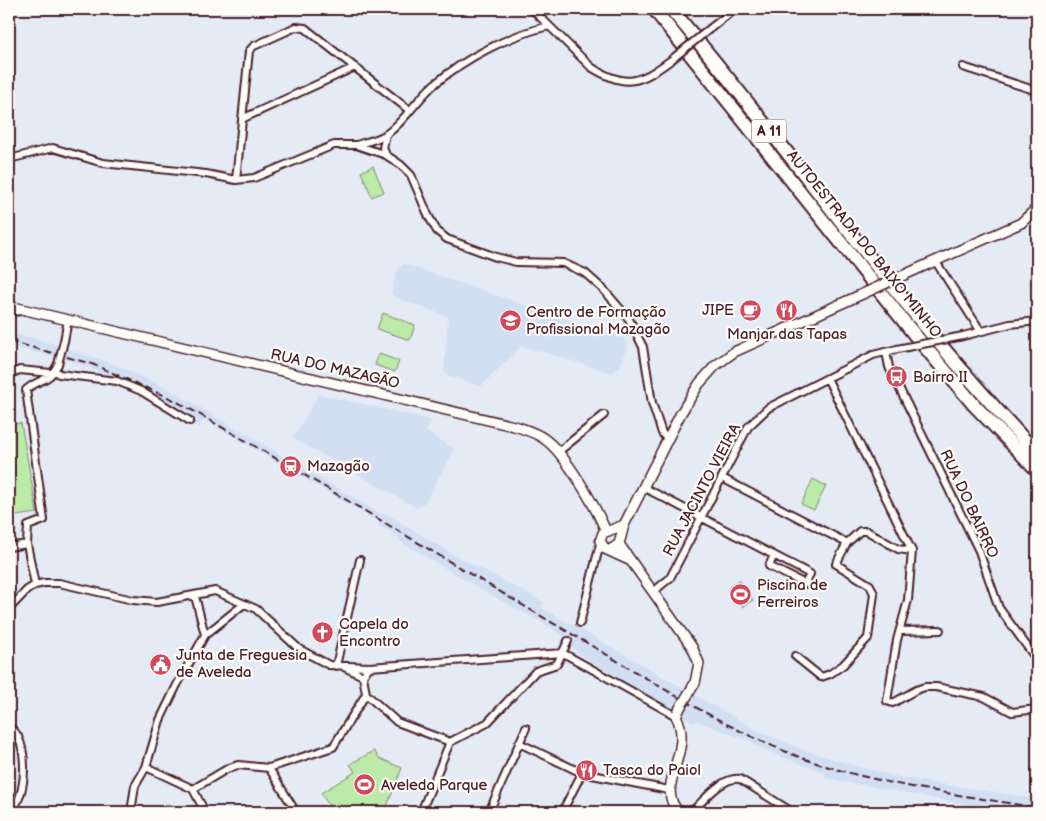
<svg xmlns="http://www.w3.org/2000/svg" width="1046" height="821" font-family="'Balsamiq Sans',sans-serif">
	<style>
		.built { fill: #d2dff3 }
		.green { fill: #bceaa8; stroke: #83846a }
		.water { fill: #9bdafd; stroke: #7b8fa9 }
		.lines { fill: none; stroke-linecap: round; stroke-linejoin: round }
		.street-casing { stroke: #4a1f2b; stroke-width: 10 }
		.secondary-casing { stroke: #4a1f2b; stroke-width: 12 }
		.highway-casing { stroke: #4a1f2b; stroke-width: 16 }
		.street { stroke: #fdfcf7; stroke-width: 6 }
		.secondary { stroke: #fdfcf7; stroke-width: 9 }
		.highway { stroke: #fdfcf7; stroke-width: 12 }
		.rail { stroke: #4a1f2b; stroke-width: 2; stroke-dasharray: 8 4; stroke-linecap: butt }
		.street-bridge-casing { stroke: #4a1f2b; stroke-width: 10; stroke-linecap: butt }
		.secondary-bridge-casing { stroke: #4a1f2b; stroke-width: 12; stroke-linecap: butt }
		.street-bridge { stroke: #fdfcf7; stroke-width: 6 }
		.secondary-bridge { stroke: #fdfcf7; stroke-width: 9 }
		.labels { text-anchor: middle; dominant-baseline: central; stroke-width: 4.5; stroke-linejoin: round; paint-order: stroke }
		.shield { fill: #fdfcf7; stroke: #806168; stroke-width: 1 }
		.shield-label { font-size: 14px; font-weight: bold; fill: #4a1f2b }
		.street-label { font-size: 15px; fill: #4a1f2b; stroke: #fdfcf7 }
		.poi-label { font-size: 15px; fill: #4a1f2b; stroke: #fdfcf7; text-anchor: start }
	</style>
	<rect width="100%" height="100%" fill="#e4ebf5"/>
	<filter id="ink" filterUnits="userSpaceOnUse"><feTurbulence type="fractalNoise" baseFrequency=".02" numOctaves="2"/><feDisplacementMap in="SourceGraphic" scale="10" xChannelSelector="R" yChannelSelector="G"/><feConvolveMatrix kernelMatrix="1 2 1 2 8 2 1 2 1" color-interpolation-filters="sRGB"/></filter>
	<g filter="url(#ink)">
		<path class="built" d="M404 264 624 338 628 346 620 367 612 373 522 346 481 386 448 376 444 371 448 317 394 297 391 293 398 268Z
			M9 333 38 339 114 364 169 389 383 515 385 513 453 554 544 602 541 607 755 729 798 748 863 768 899 777 1037 799V812H1007L824 778 826 773 782 757 752 744V742L696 721 694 723 583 657 571 646V641L543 623 487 593 398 540 399 537 378 525 379 522 204 419 199 427 171 406 110 376 64 359 9 346Z
			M319 394 432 420 426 432 455 449 425 502 417 508 293 438Z"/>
		<path class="green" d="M373 166 384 192 372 197 361 172Z
			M383 313 415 325 410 340 377 329Z
			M379 354 399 361 395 372 375 365Z
			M21 423 37 513 9 517V425Z
			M813 479 826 486 814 510 801 504Z
			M374 751 379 758 402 768 387 806 382 812H333L321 793 355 772 350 764Z"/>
		<path class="water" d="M739 580 753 600 743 607 729 587Z"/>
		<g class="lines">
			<defs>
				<path id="street" d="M532 9 591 67C626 89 640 83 671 60
					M712 27 735 9
					M963 67 1037 91
					M244 118 355 67
					M356 145C366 142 376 140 385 135 402 125 419 96 436 83 467 57 510 35 549 26
					M386 155 383 148 386 134
					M9 159 53 148 103 163 206 174 236 180 254 178 334 145H356L386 155 401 165 411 175 429 217 437 231 447 239 496 257 516 262 563 263 585 273 604 290 629 319 643 347 652 403 662 433 667 439
					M236 180 249 51 254 46 296 27 305 28 409 110
					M936 262 980 330
					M9 312 23 311
					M963 336 1010 324 1037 321
					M64 341 68 320
					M886 352 889 367 979 551 999 608 1037 660
					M9 374 20 370 51 373 55 371 59 374 117 381 141 391 190 421
					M827 378 912 551
					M558 452 604 415
					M722 478 847 543 836 564 870 585 874 594 868 638 843 665 830 674 821 677 795 656
					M643 487C699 516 755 545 810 574L805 584 769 566 774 555
					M847 543 860 531H867L898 549 912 551
					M9 547 27 544
					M912 551 908 600 897 640 887 701 893 703 916 690 925 687H936L984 697 1012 712 1037 709
					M35 585 27 544 28 526 44 520 26 390C39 378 49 383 58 364
					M653 592 670 578 748 427 768 408 873 355 897 349
					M195 596 205 635
					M9 609 27 590 35 585 44 583H59L133 600 157 602 215 591 256 609 299 649 329 665 369 667 563 653
					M580 623 600 544
					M900 631 940 630
					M563 653 676 716
					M336 666 360 560
					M344 667 363 676
					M369 667 363 676 366 694 397 722 450 742 487 723 536 671 557 664 568 641
					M9 727C30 737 28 801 9 812
					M519 743 582 773 669 790
					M146 767 193 789 227 769 238 765 269 768 333 747 366 694
					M269 768 296 812
					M193 789 205 812
					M131 812 135 786 146 767 160 720 177 685 205 635 244 604
					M421 812 450 742
					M489 812 526 728
					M562 812 582 773
					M691 812C704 801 722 776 740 779L792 812"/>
				<path id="secondary" d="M924 266 1021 223 1037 208
					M9 306 518 427C526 430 536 433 543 438 565 452 595 506 606 531
					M624 525 603 533 600 541 605 549 631 561
					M619 544 692 647 699 663 695 683
					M610 550 619 544 624 525 681 413 699 384 715 366 734 352 847 301
					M679 812C653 787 695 751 676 716L681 706"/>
				<path id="highway" d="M654 9 914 334 975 406 1037 470
					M671 9C795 155 904 314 1037 453"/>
			</defs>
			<use href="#street" class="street-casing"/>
			<use href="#secondary" class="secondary-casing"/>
			<use href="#highway" class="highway-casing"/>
			<use href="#street" class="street"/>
			<use href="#secondary" class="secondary"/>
			<use href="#highway" class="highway"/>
			<path class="rail" d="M9 341 92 364 172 399C312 477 448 562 587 643 657 684 728 731 805 759 880 786 959 794 1037 808"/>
			<defs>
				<path id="street-bridge" d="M671 60 712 27
					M897 349 963 336
					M58 364 64 341"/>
				<path id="secondary-bridge" d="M847 301 924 266
					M681 706 695 683"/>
			</defs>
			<use href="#street-bridge" class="street-bridge-casing"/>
			<use href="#secondary-bridge" class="secondary-bridge-casing"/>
			<use href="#street-bridge" class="street-bridge"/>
			<use href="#secondary-bridge" class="secondary-bridge"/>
		</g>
	</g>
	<defs>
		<symbol id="cafe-disc" viewBox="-11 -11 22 22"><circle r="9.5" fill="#d1495b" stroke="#fdfcf7"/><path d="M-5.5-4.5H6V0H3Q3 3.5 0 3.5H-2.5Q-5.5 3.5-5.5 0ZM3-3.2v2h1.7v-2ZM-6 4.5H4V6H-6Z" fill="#fff"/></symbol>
		<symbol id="restaurant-disc" viewBox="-11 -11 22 22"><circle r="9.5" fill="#d1495b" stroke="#fdfcf7"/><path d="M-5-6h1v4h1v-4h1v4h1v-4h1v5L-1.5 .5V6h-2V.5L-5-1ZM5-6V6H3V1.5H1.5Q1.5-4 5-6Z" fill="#fff"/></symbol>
		<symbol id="university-disc" viewBox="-11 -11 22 22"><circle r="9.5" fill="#d1495b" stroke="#fdfcf7"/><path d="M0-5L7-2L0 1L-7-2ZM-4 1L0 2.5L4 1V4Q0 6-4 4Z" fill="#fff"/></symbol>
		<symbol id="bus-disc" viewBox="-11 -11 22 22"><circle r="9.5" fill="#d1495b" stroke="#fdfcf7"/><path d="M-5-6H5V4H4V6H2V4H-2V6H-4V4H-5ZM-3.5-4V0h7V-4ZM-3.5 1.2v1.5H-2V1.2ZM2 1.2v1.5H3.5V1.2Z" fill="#fff"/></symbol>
		<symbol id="station-disc" viewBox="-11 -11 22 22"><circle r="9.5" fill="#d1495b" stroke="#fdfcf7"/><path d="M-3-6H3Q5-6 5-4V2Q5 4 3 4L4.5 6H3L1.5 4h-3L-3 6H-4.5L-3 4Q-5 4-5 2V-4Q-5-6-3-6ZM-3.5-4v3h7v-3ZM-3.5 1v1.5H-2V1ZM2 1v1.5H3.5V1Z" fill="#fff"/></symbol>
		<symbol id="stadium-disc" viewBox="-11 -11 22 22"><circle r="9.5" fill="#d1495b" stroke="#fdfcf7"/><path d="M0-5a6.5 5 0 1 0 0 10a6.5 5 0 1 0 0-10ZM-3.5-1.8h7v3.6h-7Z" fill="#fff"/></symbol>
		<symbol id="church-disc" viewBox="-11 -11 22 22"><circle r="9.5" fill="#d1495b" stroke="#fdfcf7"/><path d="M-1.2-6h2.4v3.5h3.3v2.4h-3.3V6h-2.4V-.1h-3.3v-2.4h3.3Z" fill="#fff"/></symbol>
		<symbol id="civic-disc" viewBox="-11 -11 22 22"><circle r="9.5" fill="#d1495b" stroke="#fdfcf7"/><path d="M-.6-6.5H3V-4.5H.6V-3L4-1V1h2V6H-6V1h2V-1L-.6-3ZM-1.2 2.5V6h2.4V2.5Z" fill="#fff"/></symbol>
	</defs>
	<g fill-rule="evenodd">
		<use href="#cafe-disc" x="738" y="298" width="25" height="25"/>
		<use href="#restaurant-disc" x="774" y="298" width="25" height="25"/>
		<use href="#university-disc" x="498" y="308" width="25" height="25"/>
		<use href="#bus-disc" x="884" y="364" width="25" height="25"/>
		<use href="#station-disc" x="278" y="454" width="25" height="25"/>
		<use href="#stadium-disc" x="728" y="582" width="25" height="25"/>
		<use href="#church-disc" x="310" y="620" width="25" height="25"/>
		<use href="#civic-disc" x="148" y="652" width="25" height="25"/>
		<use href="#restaurant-disc" x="574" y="758" width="25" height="25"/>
		<use href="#stadium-disc" x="352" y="772" width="25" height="25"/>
	</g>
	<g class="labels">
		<rect class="shield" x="751.5" y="119.5" width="35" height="23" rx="4"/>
		<g class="shield-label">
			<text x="769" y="131">A 11</text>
		</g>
		<g class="street-label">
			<text transform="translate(864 244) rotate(51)">AUTOESTRADA DO BAIXO MINHO</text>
			<text transform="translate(335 369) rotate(13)">RUA DO MAZAGÃO</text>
			<text transform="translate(702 490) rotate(-62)">RUA JACINTO VIEIRA</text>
			<text transform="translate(969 504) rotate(65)">RUA DO BAIRRO</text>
		</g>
		<g class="poi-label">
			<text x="734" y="310" text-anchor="end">JIPE</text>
			<text x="526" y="312">Centro de Formação<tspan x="526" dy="17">Profissional Mazagão</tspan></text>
			<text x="787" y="334" text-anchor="middle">Manjar das Tapas</text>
			<text x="913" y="377">Bairro II</text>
			<text x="307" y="466">Mazagão</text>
			<text x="757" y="585">Piscina de<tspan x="757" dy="17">Ferreiros</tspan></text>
			<text x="339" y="624">Capela do<tspan x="339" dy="17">Encontro</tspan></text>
			<text x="176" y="655">Junta de Freguesia<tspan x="176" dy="17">de Aveleda</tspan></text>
			<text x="603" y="770">Tasca do Paiol</text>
			<text x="381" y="785">Aveleda Parque</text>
		</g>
	</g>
	<rect width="1046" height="821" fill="none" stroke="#fdfcf7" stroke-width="30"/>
	<rect x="15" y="15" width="1016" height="791" fill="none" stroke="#4a1f2b" stroke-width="2" filter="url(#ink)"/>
</svg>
